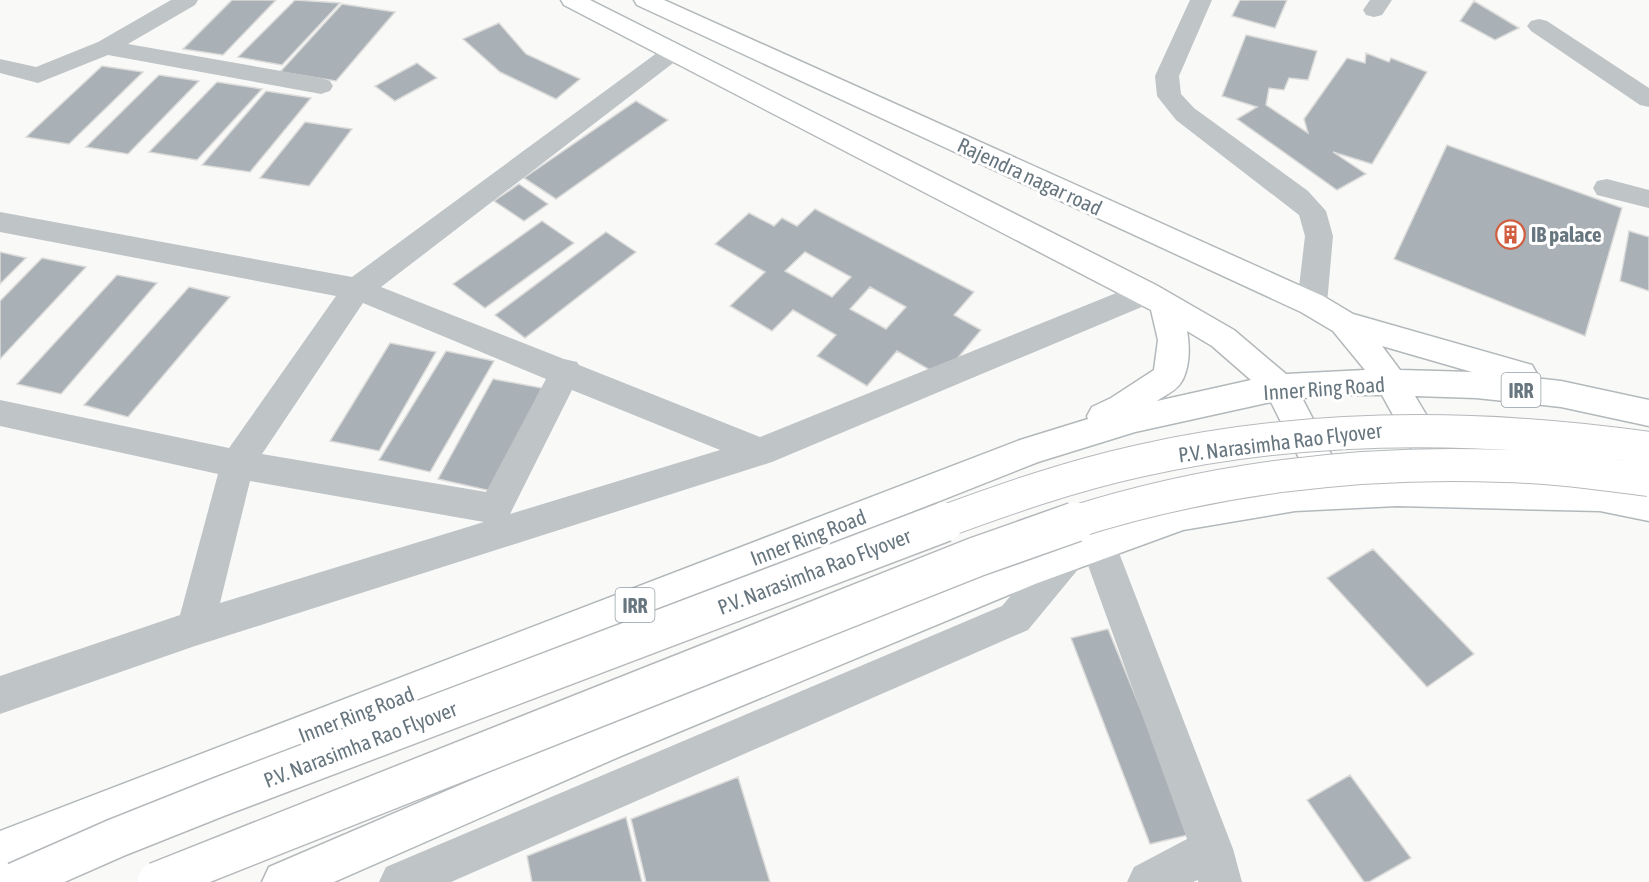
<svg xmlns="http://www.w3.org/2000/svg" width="1649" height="882" font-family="'Asap Condensed',sans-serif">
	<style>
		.building { fill: #a9b0b6; stroke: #dbdbda; stroke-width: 1.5; fill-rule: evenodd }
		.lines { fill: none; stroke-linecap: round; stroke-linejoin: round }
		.primary-casing { stroke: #b3b8bb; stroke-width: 3 }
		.street { fill: #bfc4c7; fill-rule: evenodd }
		.primary { fill: #fff; fill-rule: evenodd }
		.highway-bridge-far1-casing { stroke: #b5b9bc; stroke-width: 34; stroke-linecap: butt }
		.highway-bridge-casing { stroke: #b5b9bc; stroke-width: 42; stroke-linecap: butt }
		.highway-bridge-far1 { stroke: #fff; stroke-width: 32 }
		.highway-bridge { stroke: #fff; stroke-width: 39 }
		.labels { text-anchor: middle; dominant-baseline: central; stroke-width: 6; stroke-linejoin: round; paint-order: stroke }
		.shield { fill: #fff; stroke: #959fa5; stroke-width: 1.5 }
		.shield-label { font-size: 20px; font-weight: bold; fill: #67767f }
		.street-label { font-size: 21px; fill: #67767f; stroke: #fff }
		.poi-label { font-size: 21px; font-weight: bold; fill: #67767f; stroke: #fff; text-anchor: start }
	</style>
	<rect width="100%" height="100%" fill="#f9f9f8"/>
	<path class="building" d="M232 0H276L223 55 183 49Z
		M295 0 340 3 282 65 238 57Z
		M1240 0H1287L1275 28 1232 16Z
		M1474 1 1519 28 1495 40 1460 21Z
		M342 4 395 12 336 81 280 72Z
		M499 23 526 54 580 79 556 99 500 72 463 39Z
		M1246 35 1317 51 1308 80 1289 78 1284 90 1269 88 1266 105 1308 133 1304 119 1347 58 1365 63 1366 53 1389 62 1391 58 1427 72 1372 164 1333 152 1366 174 1337 190 1237 119 1257 107 1222 96Z
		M417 63 437 78 395 101 375 86Z
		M102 66 143 72 69 144 26 137Z
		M159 75 199 81 128 154 86 147Z
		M217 82 262 89 197 160 149 152Z
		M266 91 311 98 250 172 202 165Z
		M636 101 668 120 556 199 524 178Z
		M305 122 352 129 309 186 260 178Z
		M1447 145 1622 208 1585 336 1394 259Z
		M519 184 548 204 524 221 494 201Z
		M815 209 974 292 954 315 981 330 942 377 897 351 867 386 817 356 836 335 793 310 772 331 730 306 765 272 715 244 749 213 774 226 782 218 797 226ZM805 252 851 277 832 297 785 271ZM870 287 906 307 886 329 850 309Z
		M542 221 574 243 485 308 453 284Z
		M1629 231 1649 237V291L1620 281Z
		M606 232 636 252 525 338 495 315Z
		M0 252 26 258 0 284Z
		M42 258 86 267 0 359V301Z
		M117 275 157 283 61 394 17 384Z
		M189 287 230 297 128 417 84 405Z
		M390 343 436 352 379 451 330 441Z
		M446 351 494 361 430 472 379 460Z
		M493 379 542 388 491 491 438 479Z
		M1373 549 1474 654 1427 687 1327 578Z
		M1108 629 1192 834 1150 844 1071 638Z
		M1350 775 1411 858 1369 882H1364L1307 800Z
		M738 777 770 882H646L631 819Z
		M626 817 642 882H532L527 856Z"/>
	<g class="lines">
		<defs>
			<path id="primary" d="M561 0H590L1156 285 1234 330 1286 374 1365 370 1333 331 1301 312 637 5 634 0H664L1323 296 1353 314 1532 365 1537 374 1534 378 1561 381 1649 400V426L1561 407 1476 398 1415 396 1464 478 1600 481 1649 491V521L1600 511 1397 506 1295 511 1183 530 1035 584 621 756 334 882H262L269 867 607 722 1026 554 1183 500 1310 480 1271 402 1135 432 1038 462 0 873V831L1020 440 1088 419 1087 416 1092 407 1111 398 1154 370 1158 340 1151 310 564 5ZM1187 331 1212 346 1251 380 1157 401C1164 396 1175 391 1180 384 1190 370 1190 347 1187 331ZM1382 346 1472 372 1400 370ZM1349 395H1382L1427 477 1344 479 1302 398Z"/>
		</defs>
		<use href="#primary" class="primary-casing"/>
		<path class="street" d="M171 0H198L195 5 128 44 321 78 330 81 333 86 330 91 321 94 108 55 38 83 0 73V59L36 67 98 42Z
			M1190 0H1212L1179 76 1181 94 1194 108 1308 191 1326 211 1333 236 1327 304 1323 312 1312 315 1301 312 1297 304 1305 236 1299 215 1176 120 1157 96 1155 76Z
			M1370 0H1392L1382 15 1374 17 1366 15 1363 10Z
			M1539 19 1547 21 1649 88V107L1640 105 1531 31 1527 26 1531 21Z
			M673 45 681 47 685 52 681 57 381 287 564 359 577 362 579 365 760 437 1136 285 1146 282 1156 285 1161 293 1156 301 772 462 195 646 0 714V676L180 615 218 474 0 426V400L229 448 336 296 0 232V212L352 277 665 47ZM363 303 546 379 486 492 262 454ZM572 390 720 450 510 514ZM250 481 484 522 220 603Z
			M1607 179 1649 190V208L1597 195 1593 188 1597 181Z
			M1098 529 1111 534 1116 545 1233 849 1242 882H1198V880L1193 882H1127L1134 867 1187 839 1085 557 1080 567 1028 630 451 882H379L386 867 1002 606 1054 545 1067 540 1080 545 1082 550 1080 545 1085 534Z"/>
		<use href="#primary" class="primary"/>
		<defs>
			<path id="highway-bridge-far1" d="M940 523C1005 499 1071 476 1139 461 1307 423 1479 424 1649 448
				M1071 523C1208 479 1359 460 1504 466 1552 467 1601 474 1649 480"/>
			<path id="highway-bridge" d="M16 882 116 838 219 797 944 522
				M157 882 976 557 1075 522"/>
		</defs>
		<use href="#highway-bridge-far1" class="highway-bridge-far1-casing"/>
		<use href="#highway-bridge" class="highway-bridge-casing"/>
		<use href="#highway-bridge-far1" class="highway-bridge-far1"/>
		<use href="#highway-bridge" class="highway-bridge"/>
	</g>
	<defs>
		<symbol id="building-ring" viewBox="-11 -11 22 22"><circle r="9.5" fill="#fff" stroke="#d15e40" stroke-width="1.5"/><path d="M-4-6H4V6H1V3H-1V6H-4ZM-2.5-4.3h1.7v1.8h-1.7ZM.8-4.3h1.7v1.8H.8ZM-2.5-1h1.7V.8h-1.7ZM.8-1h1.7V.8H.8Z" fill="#d15e40"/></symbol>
	</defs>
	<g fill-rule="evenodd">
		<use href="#building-ring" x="1494" y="218" width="33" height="33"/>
	</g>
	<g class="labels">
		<g class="shield">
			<rect x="1501.5" y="373" width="39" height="34" rx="4.5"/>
			<rect x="615.5" y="588" width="39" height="34" rx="4.5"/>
		</g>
		<g class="shield-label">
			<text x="1521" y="390">IRR</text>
			<text x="635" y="605">IRR</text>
		</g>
		<g class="street-label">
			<text transform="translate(1030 176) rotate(25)">Rajendra nagar road</text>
			<text transform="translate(1324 388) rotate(-4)">Inner Ring Road</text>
			<text transform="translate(1280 442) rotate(-7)">P.V. Narasimha Rao Flyover</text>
			<text transform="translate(808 537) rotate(-21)">Inner Ring Road</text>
			<text transform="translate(814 571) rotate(-21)">P.V. Narasimha Rao Flyover</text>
			<text transform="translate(356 714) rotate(-21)">Inner Ring Road</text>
			<text transform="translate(360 744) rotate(-21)">P.V. Narasimha Rao Flyover</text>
		</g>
		<g class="poi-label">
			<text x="1531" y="234">IB palace</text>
		</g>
	</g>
</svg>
